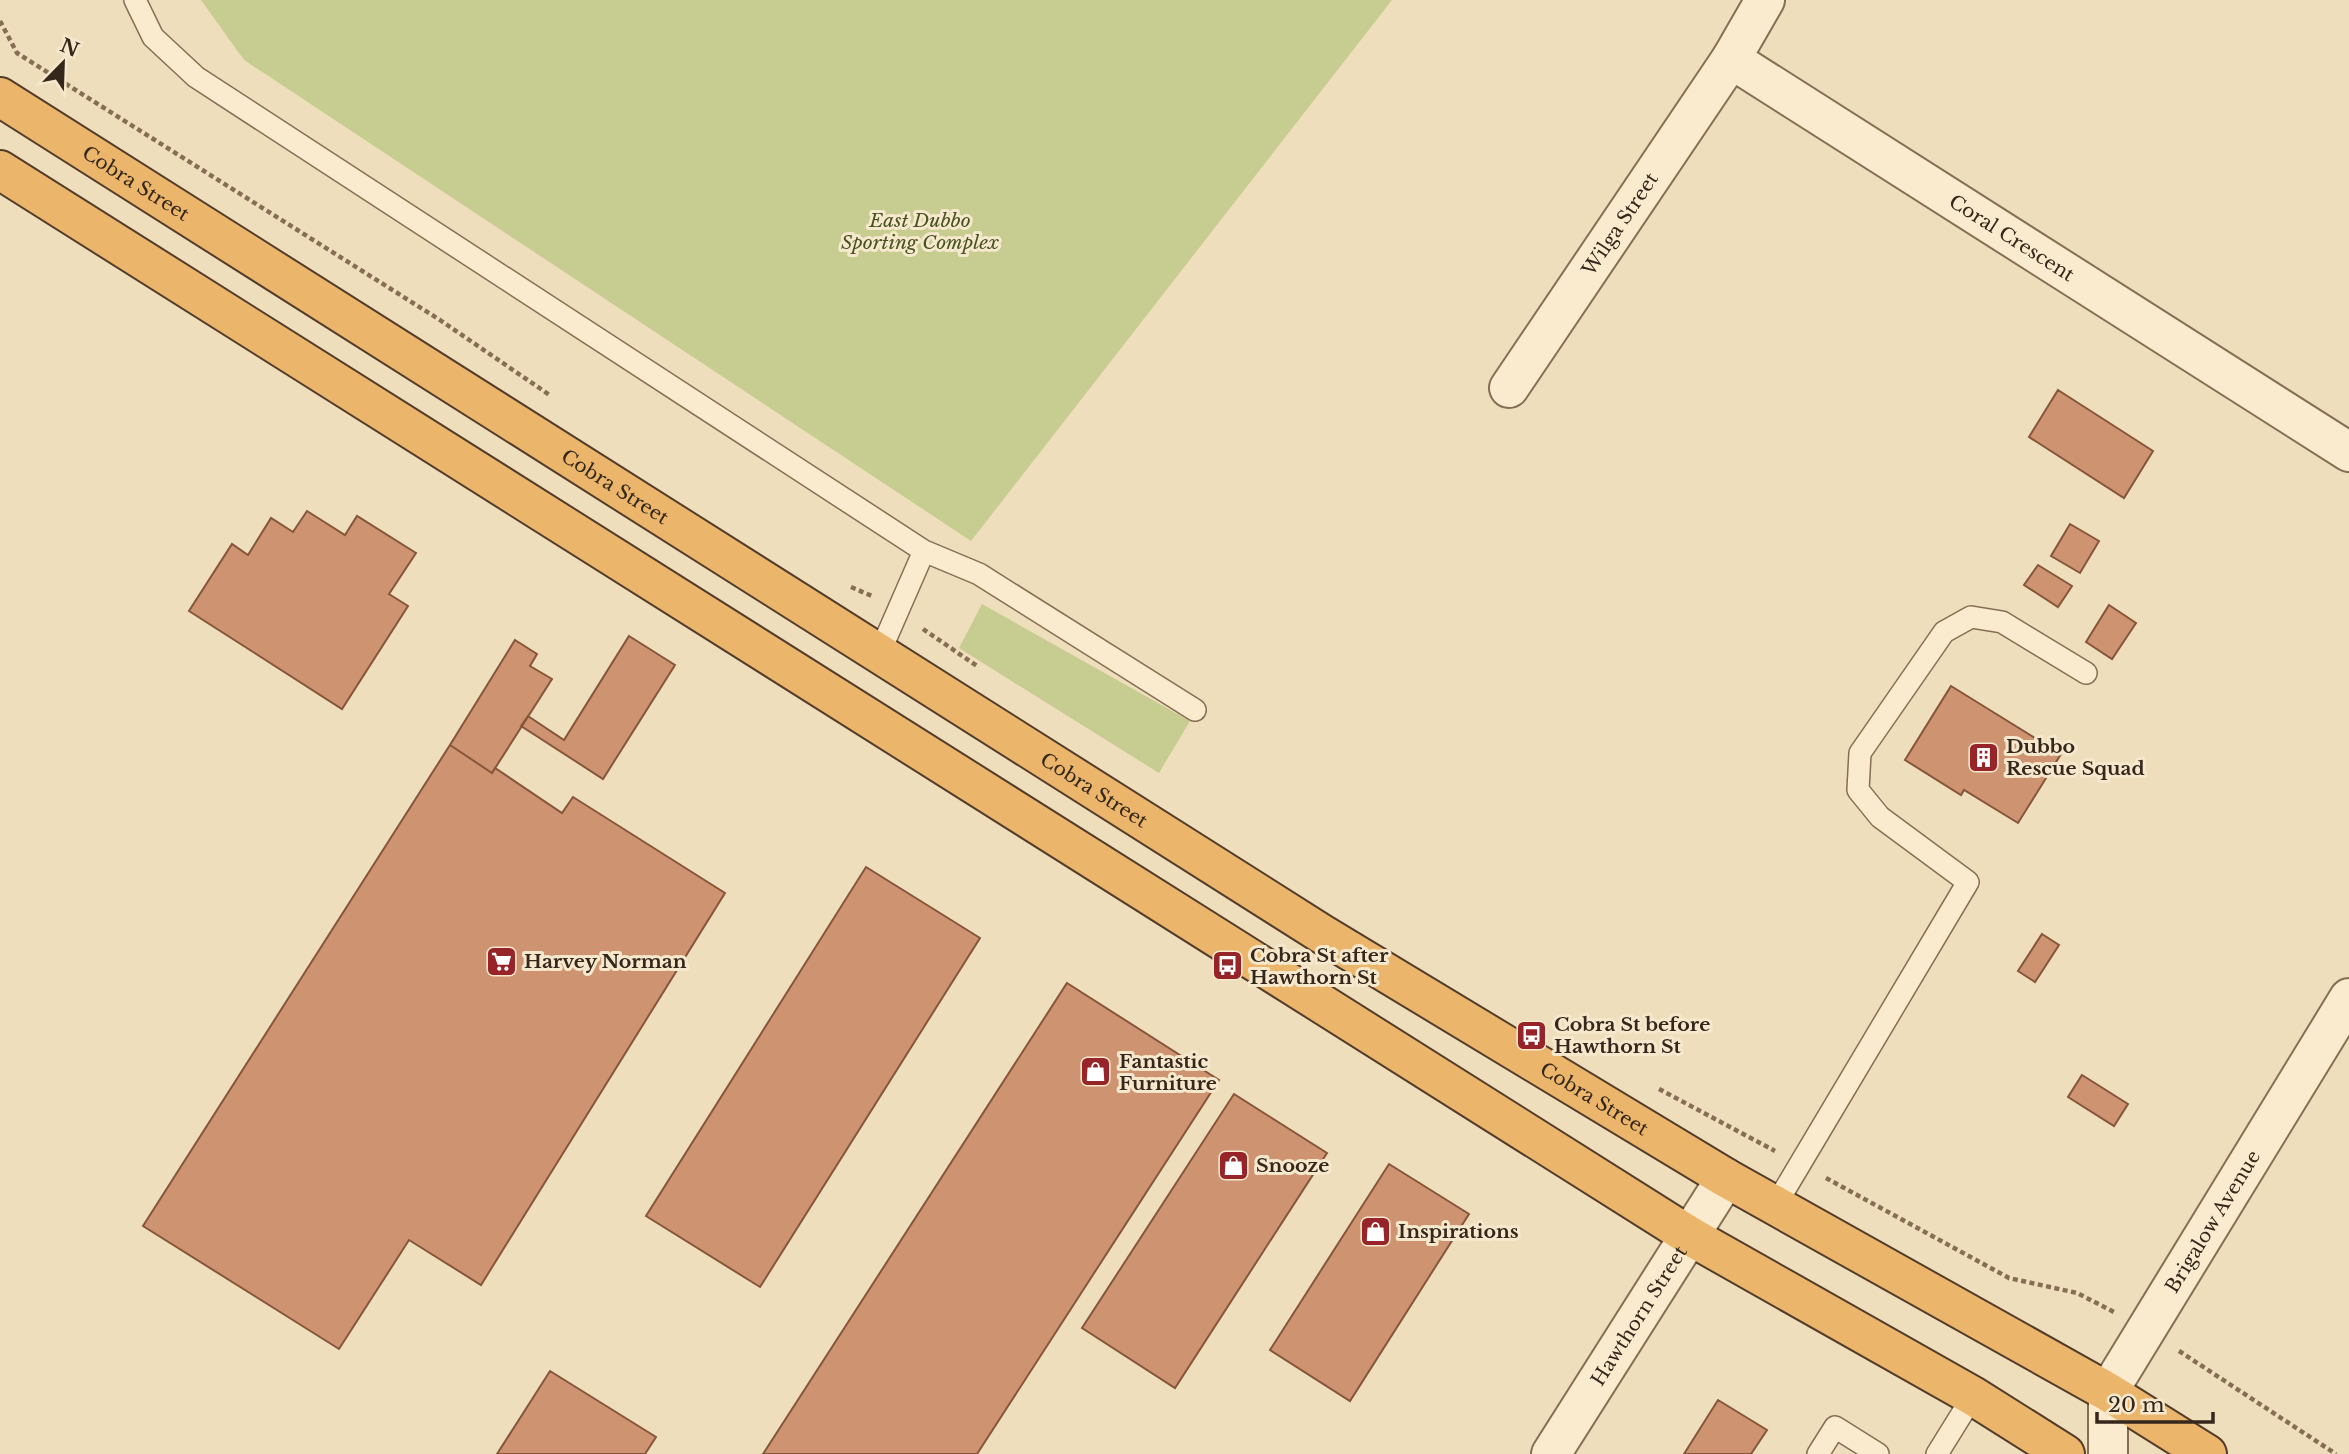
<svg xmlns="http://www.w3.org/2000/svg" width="2349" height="1454" font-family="'Libre Baskerville',serif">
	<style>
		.park { fill: #c7cc90 }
		.building { fill: #ce9471; stroke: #86563b; stroke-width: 2 }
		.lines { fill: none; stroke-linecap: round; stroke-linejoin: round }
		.service-casing { stroke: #866e55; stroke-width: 24 }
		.minor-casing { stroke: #866e55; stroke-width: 42 }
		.trunk-casing { stroke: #533c2a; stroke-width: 42 }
		.path { stroke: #866e55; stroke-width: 4.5; stroke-dasharray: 5 3.5; stroke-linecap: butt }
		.service { stroke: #faebcf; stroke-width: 21 }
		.minor { stroke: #faebcf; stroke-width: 38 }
		.trunk { stroke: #ebb66c; stroke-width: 38 }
		.labels { text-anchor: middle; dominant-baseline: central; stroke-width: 6; stroke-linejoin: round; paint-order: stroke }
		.street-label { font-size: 19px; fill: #35271b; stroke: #f6e8cc }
		.park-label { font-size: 19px; font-style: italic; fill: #475221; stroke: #f6e8cc }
		.poi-label { font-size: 19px; font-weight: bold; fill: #35271b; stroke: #f6e8cc; text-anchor: start }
	</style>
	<rect width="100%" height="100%" fill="#efdebc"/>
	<path class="park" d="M201 0H1392L971 541 244 60Z
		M982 604 1190 721 1159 773 959 648Z"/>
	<path class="building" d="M2058 390 2153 451 2124 498 2029 437Z
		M307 511 345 535 357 516 416 553 389 594 408 606 342 709 189 611 232 544 248 555 271 518 293 532Z
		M2070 524 2099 541 2080 573 2051 556Z
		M2038 565 2072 586 2058 607 2024 585Z
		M2109 605 2136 623 2112 659 2086 642Z
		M629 636 675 665 603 779 521 726 528 716 564 740Z
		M515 640 537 654 530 666 552 679 492 773 450 745Z
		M1951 686 2061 754 2018 823 1964 790 1961 795 1905 760Z
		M450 745 492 773 495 768 562 813 573 797 725 893 481 1285 409 1240 339 1349 143 1226Z
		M866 867 980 938 760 1287 646 1216Z
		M2042 934 2059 945 2035 982 2018 971Z
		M1067 983 1219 1080 977 1454H763Z
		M2082 1075 2128 1104 2114 1126 2068 1097Z
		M1234 1094 1327 1153 1175 1388 1082 1328Z
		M1389 1164 1469 1214 1350 1401 1270 1350Z
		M550 1371 656 1437 645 1454H497Z
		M1718 1400 1767 1430 1751 1454H1684Z"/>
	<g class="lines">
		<defs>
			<path id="service" d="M135 0 153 37 196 77 924 551 979 574 1195 710
				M879 654 924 551
				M1775 1206 1968 882 1880 817 1858 790 1860 753 1944 632 1971 617 2002 622 2086 673
				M1818 1454 1835 1427 1878 1454
				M1937 1454 1973 1396"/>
			<g id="minor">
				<path id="s1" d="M1765 0 1731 59 2349 452"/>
				<path id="s2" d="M1509 388 1731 59"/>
				<path id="s3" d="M1551 1454 1726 1178"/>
				<path id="s4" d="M2108 1454V1392L2349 998"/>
			</g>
			<g id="trunk">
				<path id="s5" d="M0 97 1322 934 1726 1178 2108 1392 2207 1454"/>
				<path d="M0 170 1690 1236 1973 1396 2065 1454"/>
			</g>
		</defs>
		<use href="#service" class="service-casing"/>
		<use href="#minor" class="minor-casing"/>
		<use href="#trunk" class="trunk-casing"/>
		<path class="path" d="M0 21 17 53 440 320 551 396
			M851 587 872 596
			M923 629 977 666
			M1659 1089 1775 1151
			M1826 1178 2009 1278 2077 1293 2114 1312
			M2179 1351 2336 1454"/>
		<use href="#service" class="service"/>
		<use href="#minor" class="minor"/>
		<use href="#trunk" class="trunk"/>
	</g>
	<defs>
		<symbol id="building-square" viewBox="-11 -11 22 22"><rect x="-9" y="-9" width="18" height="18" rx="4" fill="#972428" stroke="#f6e8cc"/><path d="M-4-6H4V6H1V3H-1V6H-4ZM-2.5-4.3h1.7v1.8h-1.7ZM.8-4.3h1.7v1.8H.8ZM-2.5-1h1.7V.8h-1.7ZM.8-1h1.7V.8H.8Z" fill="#fff"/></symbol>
		<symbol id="supermarket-square" viewBox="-11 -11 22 22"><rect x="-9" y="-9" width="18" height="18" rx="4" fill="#972428" stroke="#f6e8cc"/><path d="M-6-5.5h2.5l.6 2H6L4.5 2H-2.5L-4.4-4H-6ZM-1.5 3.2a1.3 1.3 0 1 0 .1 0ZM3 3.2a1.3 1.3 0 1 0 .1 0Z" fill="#fff"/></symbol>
		<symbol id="bus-square" viewBox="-11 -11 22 22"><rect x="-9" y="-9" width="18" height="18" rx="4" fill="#972428" stroke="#f6e8cc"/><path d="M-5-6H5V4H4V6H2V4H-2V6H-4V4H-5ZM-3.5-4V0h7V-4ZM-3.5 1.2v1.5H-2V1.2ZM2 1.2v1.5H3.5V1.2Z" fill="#fff"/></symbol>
		<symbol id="shop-square" viewBox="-11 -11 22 22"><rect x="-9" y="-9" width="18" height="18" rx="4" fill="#972428" stroke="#f6e8cc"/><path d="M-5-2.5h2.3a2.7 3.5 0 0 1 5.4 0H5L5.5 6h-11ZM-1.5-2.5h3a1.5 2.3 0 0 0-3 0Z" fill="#fff"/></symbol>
	</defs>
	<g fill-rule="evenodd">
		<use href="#building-square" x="1966" y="740" width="35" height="35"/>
		<use href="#supermarket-square" x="484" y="944" width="35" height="35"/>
		<use href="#bus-square" x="1210" y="948" width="35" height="35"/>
		<use href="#bus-square" x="1514" y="1018" width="35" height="35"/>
		<use href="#shop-square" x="1078" y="1054" width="35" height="35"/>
		<use href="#shop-square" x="1216" y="1148" width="35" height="35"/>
		<use href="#shop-square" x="1358" y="1214" width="35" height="35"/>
	</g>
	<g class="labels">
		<g class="street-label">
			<text stroke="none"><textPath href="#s5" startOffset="161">Cobra Street</textPath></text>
			<text stroke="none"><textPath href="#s2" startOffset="198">Wilga Street</textPath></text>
			<text stroke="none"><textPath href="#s1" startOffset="401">Coral Crescent</textPath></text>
			<text stroke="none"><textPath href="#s5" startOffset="728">Cobra Street</textPath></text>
			<text stroke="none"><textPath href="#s5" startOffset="1295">Cobra Street</textPath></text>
			<text stroke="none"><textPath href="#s5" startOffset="1883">Cobra Street</textPath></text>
			<text stroke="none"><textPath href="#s4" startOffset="262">Brigalow Avenue</textPath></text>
			<text stroke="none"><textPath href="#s3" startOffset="164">Hawthorn Street</textPath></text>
		</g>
		<g class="park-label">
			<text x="920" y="220">East Dubbo<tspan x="920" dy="22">Sporting Complex</tspan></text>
		</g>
		<g class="poi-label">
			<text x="2006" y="746">Dubbo<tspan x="2006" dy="22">Rescue Squad</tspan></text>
			<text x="1250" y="955">Cobra St after<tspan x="1250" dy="22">Hawthorn St</tspan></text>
			<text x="524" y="961">Harvey Norman</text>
			<text x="1554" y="1024">Cobra St before<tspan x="1554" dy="22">Hawthorn St</tspan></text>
			<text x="1119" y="1061">Fantastic<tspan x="1119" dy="22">Furniture</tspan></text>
			<text x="1256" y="1165">Snooze</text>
			<text x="1398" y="1231">Inspirations</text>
		</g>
	</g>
	<g transform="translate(63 63) rotate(23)" stroke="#f6e8cc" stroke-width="5" paint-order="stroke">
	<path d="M0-5L12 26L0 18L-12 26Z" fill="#35271b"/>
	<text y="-10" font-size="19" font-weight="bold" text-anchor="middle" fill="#35271b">N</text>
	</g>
	<path d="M2097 1412v10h116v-10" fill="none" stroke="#35271b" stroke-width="3.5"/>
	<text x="2108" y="1412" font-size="21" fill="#35271b" stroke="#f6e8cc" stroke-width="5" paint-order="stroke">20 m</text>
</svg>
